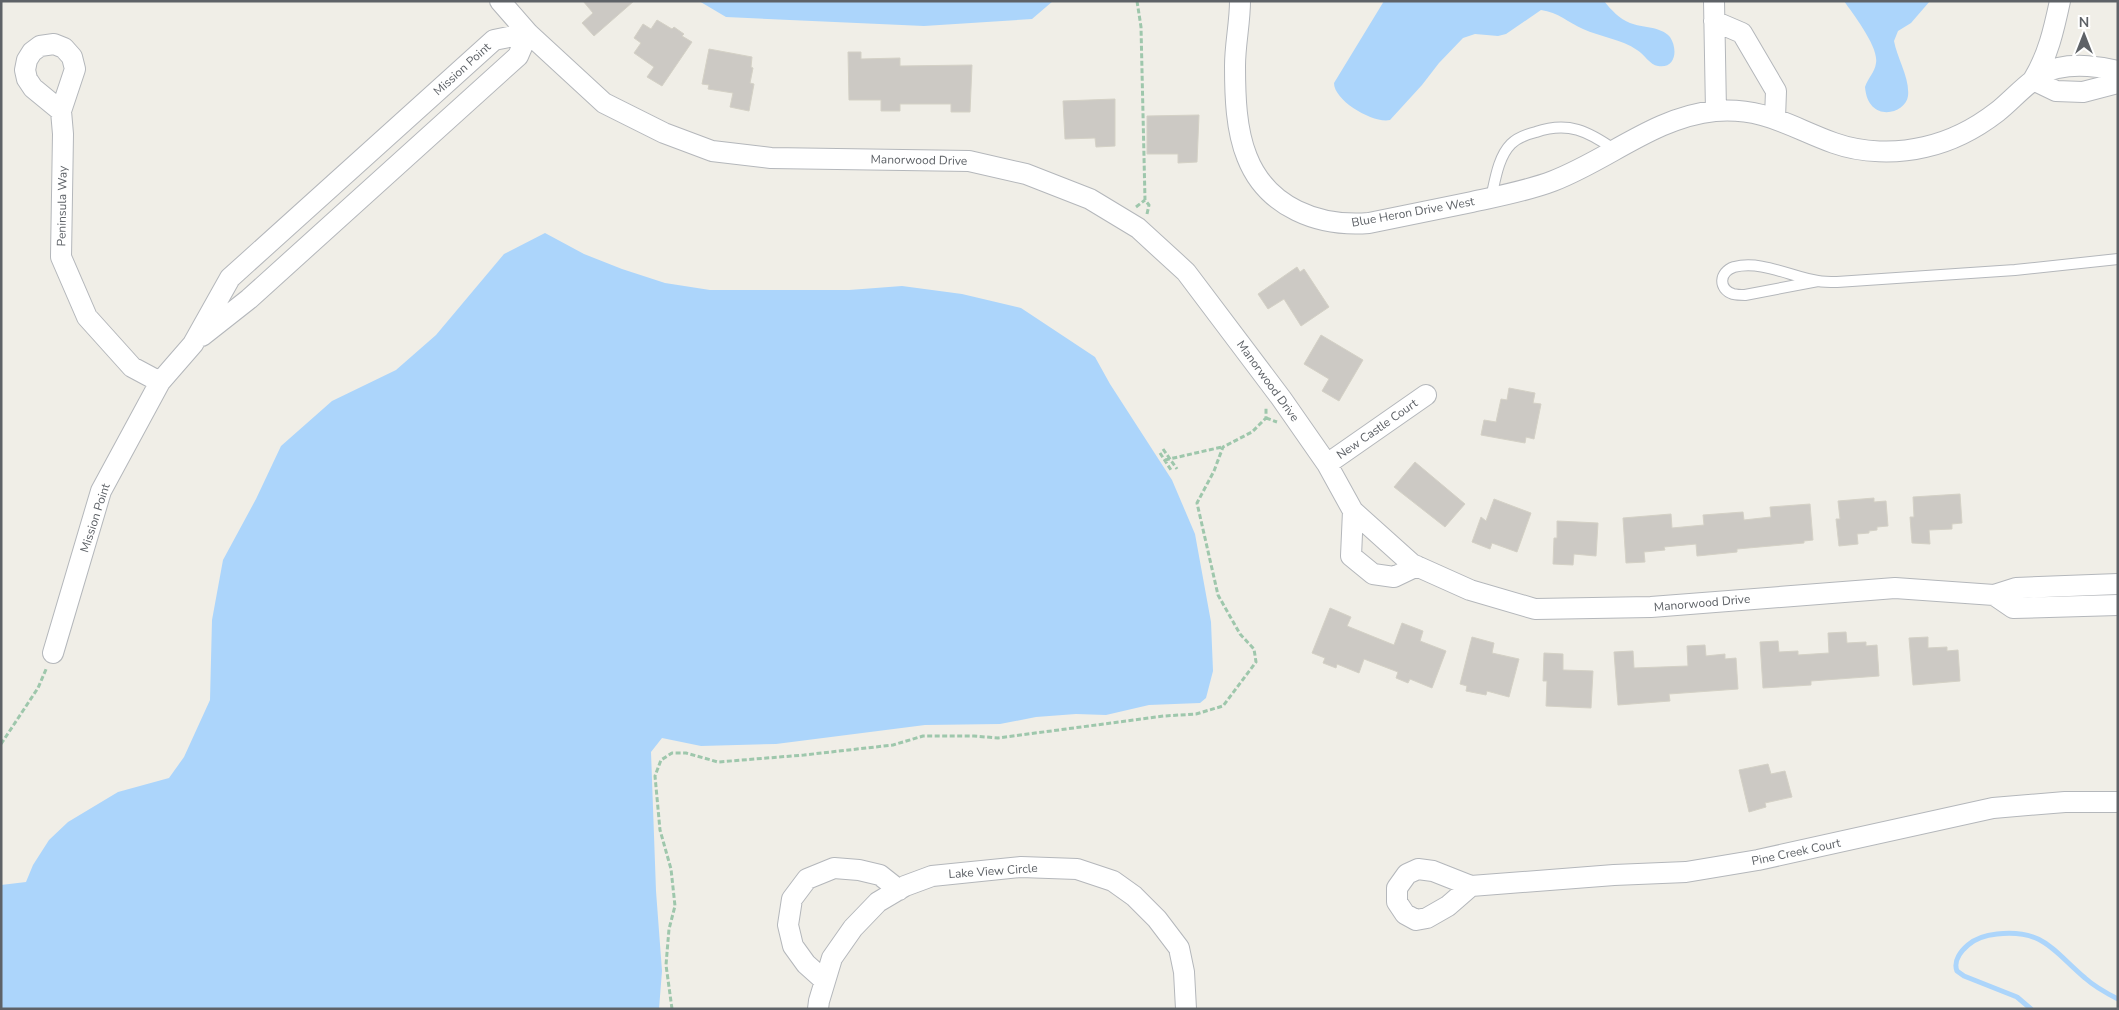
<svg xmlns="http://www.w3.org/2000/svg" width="2119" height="1010" font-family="'Nunito Sans',sans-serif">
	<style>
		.water { fill: #acd5fb }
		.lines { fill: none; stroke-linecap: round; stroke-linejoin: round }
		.stream { stroke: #acd5fb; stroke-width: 5 }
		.building { fill: #ccc9c4; stroke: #d4d1c6 }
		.lane-casing { stroke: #b4b7bb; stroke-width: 12 }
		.street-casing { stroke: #b4b7bb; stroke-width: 22 }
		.path { stroke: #9ec7ac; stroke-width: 3; stroke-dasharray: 5 2.5; stroke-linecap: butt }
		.lane { stroke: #fff; stroke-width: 10 }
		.street { stroke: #fff; stroke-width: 20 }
		.labels { text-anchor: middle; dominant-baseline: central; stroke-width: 4; stroke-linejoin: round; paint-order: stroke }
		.street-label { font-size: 12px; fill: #5e6267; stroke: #fff }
	</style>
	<rect width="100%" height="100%" fill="#f0eee7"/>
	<path class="water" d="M699 1H1053L1032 19 924 26 726 17Z
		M1384 1H1604C1611 10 1620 19 1630 23 1642 28 1661 26 1670 37 1678 49 1676 69 1658 66 1650 65 1644 54 1637 50 1622 39 1600 37 1583 29 1569 23 1558 12 1541 10L1506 34 1498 36 1475 34 1463 38 1439 63 1422 85 1390 120C1374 124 1334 101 1334 83Z
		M1844 1H1930L1911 23 1898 31 1894 41C1897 58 1910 78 1908 96 1906 114 1868 124 1865 87 1868 78 1875 72 1876 63 1879 47 1853 14 1844 1Z
		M545 233 584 254 622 269 665 283 710 290H849L902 286 962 294 1021 308 1095 357 1110 384 1172 480 1195 534 1211 622 1213 671 1206 698 1200 703 1149 705 1106 715 1076 714 1036 717 1000 724 925 725 776 744 701 746 662 738 651 752 656 891 662 971 659 1009H1V885L26 882 33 865 49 840 68 822 118 792 169 778 184 757 210 700 212 620 223 560 256 499 281 446 332 401 396 370 436 335 504 254Z"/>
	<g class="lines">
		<path class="stream" d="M2031 1009 2017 997 1964 976 1957 971C1953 961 1961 951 1968 945 1976 938 1987 935 1997 934 2044 929 2053 951 2085 978 2095 987 2106 993 2118 999"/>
	</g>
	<path class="building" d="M583 1H634L594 36 582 23 593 13Z
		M657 20 672 29 674 27 684 34 682 36 692 42 662 86 647 77 654 67 634 53 641 43 634 38 643 24 651 29Z
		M709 49 752 57 751 67 753 68 750 83 754 84 749 111 730 107 733 93 708 89 709 85 702 84Z
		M848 52H861V59L900 58V66L972 65 970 112H951V104H900V111H881V100H849Z
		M1115 99V146L1096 147 1095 138 1065 139 1063 101Z
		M1199 115 1197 162 1178 163V154H1147V116Z
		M1297 267 1300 272 1304 269 1329 307 1301 326 1284 299 1268 309 1258 294Z
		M1321 335 1363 360 1339 401 1322 391 1329 379 1304 364Z
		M1509 388 1535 393 1533 403 1541 404 1534 439 1526 437 1525 443 1481 435 1484 420 1496 422 1501 399 1507 400Z
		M1415 462 1465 504 1445 527 1394 487Z
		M1960 494 1962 523 1952 524V529L1929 530 1930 544 1912 543 1910 517H1914L1913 497Z
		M1874 498V502L1886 501 1888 526 1877 527V530L1869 531V533L1857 534 1858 544 1839 546 1836 519H1840L1838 501Z
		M1494 499 1531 513 1517 552 1492 543 1490 549 1472 542 1481 517 1486 521Z
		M1810 504 1813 540 1804 541V543L1737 549V552L1697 556 1696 544 1664 547 1665 550 1644 552 1645 562 1626 563 1623 518 1671 514 1672 528 1704 525 1703 515 1743 512 1744 520 1771 517 1770 507Z
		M1557 521 1598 523 1596 556 1574 554 1573 565 1553 564 1554 538H1557Z
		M1330 608 1351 617 1347 626 1394 645 1402 623 1423 631 1420 641 1446 651 1432 688 1410 679 1408 683 1396 678 1398 672 1364 659 1359 673 1337 664 1336 668 1323 663 1325 658 1312 653Z
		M1846 632 1847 643 1866 642V646L1877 645 1879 676 1811 681V685L1763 688 1760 642 1778 641 1779 652 1798 651V655L1829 653 1828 633Z
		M1472 637 1494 643 1492 653 1519 659 1509 697 1487 691 1486 695 1466 691 1467 686 1460 684Z
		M1928 637V648L1947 647V651L1958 650 1960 681 1913 685 1909 638Z
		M1705 645 1706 656 1725 654V659L1736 658 1738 689 1669 694 1670 701 1618 705 1614 652 1633 651 1634 668 1688 666 1687 646Z
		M1544 653 1563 654V670L1593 671 1591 708 1546 706 1547 681H1543Z
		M1768 764 1771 774 1785 771 1792 797 1765 803 1766 807 1749 812 1739 770Z"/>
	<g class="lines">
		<defs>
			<path id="lane" d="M1491 198C1495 181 1498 157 1511 144 1517 138 1528 134 1536 132 1568 121 1588 131 1615 150
				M1818 281 1745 295C1741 295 1737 295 1733 294 1718 289 1719 272 1734 267 1762 260 1791 277 1818 281 1824 282 1831 282 1837 282L2015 270 2118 259"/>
			<path id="street" d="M500 1 528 33 604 103 664 133 712 151 771 158 969 161 1026 174 1090 199 1138 228 1186 272 1281 398 1327 464 1353 511 1412 564 1470 590 1535 609 1651 607 1895 588 1994 595
				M1240 1C1240 23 1235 44 1235 66 1235 96 1236 130 1247 157 1267 208 1319 227 1369 223 1403 216 1438 209 1472 202 1499 196 1527 191 1553 181 1608 160 1655 117 1715 111 1764 107 1790 127 1834 143 1862 153 1896 154 1925 147 1952 141 1975 129 1997 112 2014 99 2035 72 2058 68 2076 64 2100 66 2118 71
				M1714 1 1716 111
				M1714 21 1742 33 1776 91 1775 118
				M2033 80 2056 91 2083 92 2118 83
				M2033 80C2048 56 2054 29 2060 1
				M61 111 33 88 27 79 25 70 27 60 32 52 40 46 54 44 64 48 72 57 75 69 61 111 63 134 61 257 87 317 132 367 160 382
				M202 336 249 299 518 56 528 33
				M1327 464 1426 395
				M1353 511 1351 556 1373 574 1394 577 1417 566
				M2118 584 2016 588 1994 595 2013 608 2118 605
				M53 653 101 491 160 382 193 344 230 278 494 40 528 33
				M1471 886 1448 906 1427 918 1416 920 1405 914 1397 902V888L1407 874 1418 869 1433 871 1471 886 1614 875 1686 872 1758 860 1993 808 2065 802H2118
				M825 981 806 964 793 946 788 925 792 899 807 879 834 868 859 870 880 875 899 890
				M818 1009 819 1001 832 958 853 928 878 902 905 886 932 876 1021 867 1077 869 1113 881 1134 896 1157 919 1179 948 1184 972 1186 1009"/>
		</defs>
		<use href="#lane" class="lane-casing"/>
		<use href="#street" class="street-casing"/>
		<path class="path" d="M1137 1 1141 27 1145 200 1149 205 1147 214
			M1136 207 1145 200
			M1266 418 1277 422
			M1163 449 1177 469
			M1160 453 1171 470
			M1165 460 1222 447
			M1 744 38 688 47 667
			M672 1009 666 965 669 929 675 906 671 869 660 830 655 776 661 760 672 753H686L718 762 804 755 893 745 923 736H974L998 738 1164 716 1196 714 1223 706 1256 662 1254 649 1240 634 1218 595 1197 503 1214 471 1223 447 1252 432 1266 418V408"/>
		<use href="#lane" class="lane"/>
		<use href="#street" class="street"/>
	</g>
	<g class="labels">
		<g class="street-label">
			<text transform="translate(462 69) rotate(-42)">Mission Point</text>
			<text transform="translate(919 160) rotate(1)">Manorwood Drive</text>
			<text transform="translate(62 206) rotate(-89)">Peninsula Way</text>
			<text transform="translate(1413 212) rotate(-10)">Blue Heron Drive West</text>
			<text transform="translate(1268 381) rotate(54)">Manorwood Drive</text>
			<text transform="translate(1377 429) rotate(-35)">New Castle Court</text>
			<text transform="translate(95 518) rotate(-72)">Mission Point</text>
			<text transform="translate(1702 603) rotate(-5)">Manorwood Drive</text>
			<text transform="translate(1796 852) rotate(-12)">Pine Creek Court</text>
			<text transform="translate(993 871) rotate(-4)">Lake View Circle</text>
		</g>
	</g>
	<rect width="2119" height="1010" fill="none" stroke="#5e6267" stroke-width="5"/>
	<g transform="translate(2084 35)" stroke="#ffffff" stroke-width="4" paint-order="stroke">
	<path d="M0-4L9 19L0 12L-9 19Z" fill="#5e6267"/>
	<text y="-8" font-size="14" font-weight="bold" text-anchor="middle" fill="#5e6267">N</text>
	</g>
</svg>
